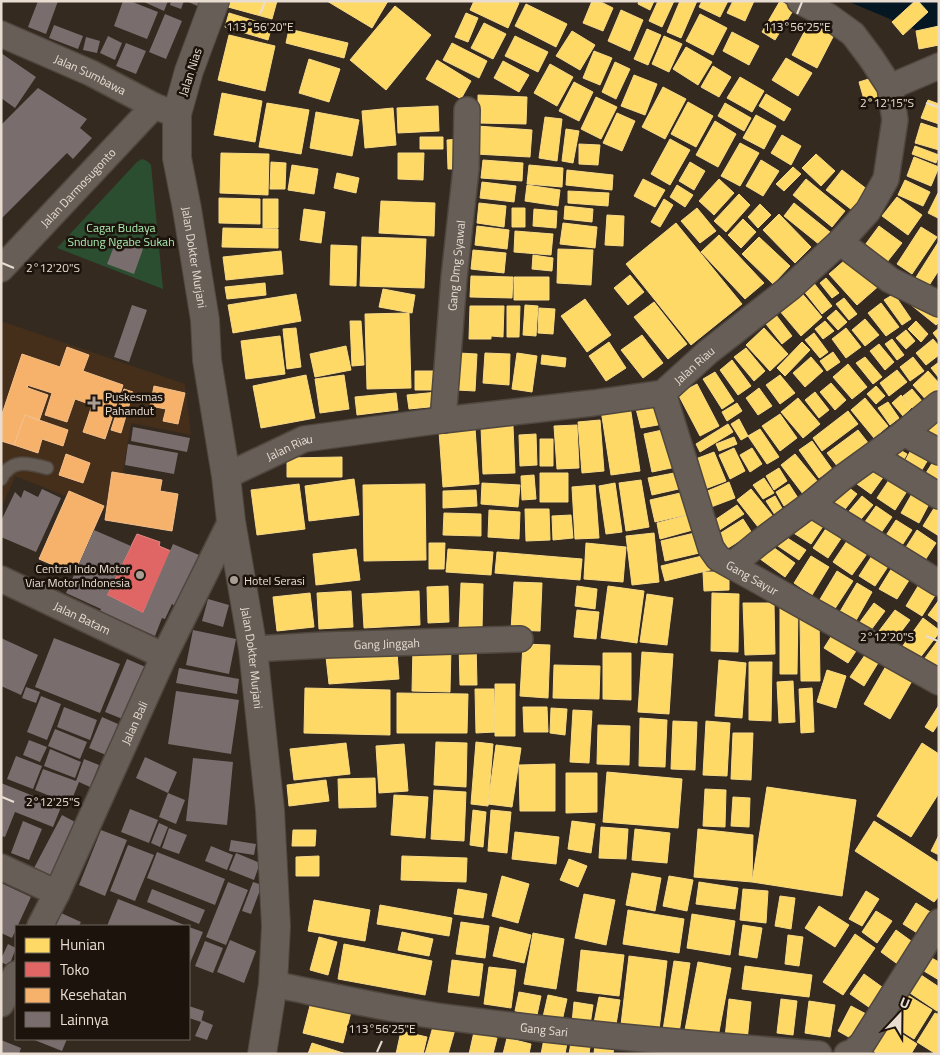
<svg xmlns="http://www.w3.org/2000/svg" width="940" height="1055" font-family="'Titillium Web',sans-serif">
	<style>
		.built { fill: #452f1a }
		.green { fill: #2c4e30 }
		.water { fill: #051723 }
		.homes { fill: #ffd966; stroke: #f8da86 }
		.shops { fill: #e06666; stroke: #e38a86 }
		.health { fill: #f6b26b; stroke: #f2bf8a }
		.building { fill: #7a6d6e }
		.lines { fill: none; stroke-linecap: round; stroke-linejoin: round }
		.service-casing { stroke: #50473f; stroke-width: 15 }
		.minor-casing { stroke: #50473f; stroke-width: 28 }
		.tertiary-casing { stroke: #50473f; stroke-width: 30 }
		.service { stroke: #665e57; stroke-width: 12 }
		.minor { stroke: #665e57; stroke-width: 25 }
		.tertiary { stroke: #665e57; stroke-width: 28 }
		.ticks { fill: none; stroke: #e9ddd2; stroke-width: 2 }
		.poi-dot { fill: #aa9e94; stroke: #1c140c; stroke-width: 2 }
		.labels { text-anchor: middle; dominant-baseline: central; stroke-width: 5; stroke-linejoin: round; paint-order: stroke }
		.street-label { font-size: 12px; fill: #e9ddd2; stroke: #1c140c }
		.park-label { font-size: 12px; fill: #aaecb2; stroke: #1c140c }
		.poi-label { font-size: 12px; fill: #e9ddd2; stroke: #1c140c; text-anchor: start }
		.ticks-label { font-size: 12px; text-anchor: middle; fill: #e9ddd2; stroke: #1c140c; stroke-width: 5; stroke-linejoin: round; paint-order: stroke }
	</style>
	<rect width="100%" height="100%" fill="#342a20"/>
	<path class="built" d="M1 321 185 384 191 435 131 423 116 516 15 476 1 509Z"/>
	<path class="green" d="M142 159 147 161 151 165 163 289 57 248 137 162Z"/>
	<path class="water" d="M847 1H939V38L921 32Z"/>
	<path class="homes" d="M230 1H277L272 19 228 7Z
		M327 1H388L372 28Z
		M474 1H515L519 3 508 28 470 10Z
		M592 1H599L613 8 603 31 583 23Z
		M639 1H654L650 10 638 4Z
		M658 1H674L662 27 649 21Z
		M680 1H697L681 38 667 32Z
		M702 1H728L720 17 699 7Z
		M733 1H754L745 21 727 13Z
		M780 1 794 9 775 40 762 32Z
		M915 1H918L928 12 903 35 892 22Z
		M526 4 567 24 556 47 515 26Z
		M395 6 431 35 386 90 350 60Z
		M621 10 643 20 630 51 608 41Z
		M229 13 272 26 268 40 225 27Z
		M466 13 478 18 468 42 455 37Z
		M700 14 727 28 713 55 686 41Z
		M484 23 506 34 493 59 471 48Z
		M809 23 834 35 817 68 792 55Z
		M939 26V45L919 49 916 31Z
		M289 29 348 43 344 58 286 43Z
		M647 29 661 35 648 65 634 59Z
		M572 31 595 45 580 70 556 56Z
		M732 32 759 46 749 65 723 51Z
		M229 35 275 46 265 91 218 80Z
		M515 36 548 52 538 72 505 56Z
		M664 36 682 44 669 72 652 64Z
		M452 43 487 61 479 78 443 60Z
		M686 47 712 62 698 85 673 69Z
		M594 51 612 58 600 85 583 78Z
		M786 58 812 73 798 96 772 80Z
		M309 59 340 69 329 102 299 93Z
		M437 60 471 81 461 99 426 79Z
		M503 61 529 75 519 92 494 78Z
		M615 62 630 69 616 99 602 92Z
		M550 64 573 77 557 106 534 93Z
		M713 66 731 77 719 97 701 87Z
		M634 75 657 84 645 115 621 106Z
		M740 77 764 91 752 112 727 98Z
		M872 78 879 98 865 103 859 82Z
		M574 82 593 92 579 121 559 111Z
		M663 87 686 99 665 139 642 127Z
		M222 93 262 101 255 142 214 135Z
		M766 94 791 109 784 121 759 106Z
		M478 95 527 97 526 124 478 123Z
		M596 97 617 107 601 139 581 129Z
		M928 100 939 104V124L921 118Z
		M688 102 713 116 696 147 671 134Z
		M267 103 309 110 301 154 259 147Z
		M725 103 751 118 744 131 718 116Z
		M438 106 439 131 398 133 397 108Z
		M393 108 396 145 365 148 362 111Z
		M316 112 359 120 352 156 310 148Z
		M617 113 635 121 622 151 603 143Z
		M756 115 776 126 764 149 743 138Z
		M545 117 562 119 557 161 539 158Z
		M715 121 736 134 718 167 696 155Z
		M921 123 939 129V150L915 143Z
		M477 126 532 130 530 157 475 154Z
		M566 129 579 131 573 163 562 161Z
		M782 135 801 146 791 165 771 153Z
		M420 137H443V149H420Z
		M458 139 459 169H448L447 140Z
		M670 139 690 150 670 185 651 174Z
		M740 143 759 153 740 186 721 176Z
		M579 144 600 145 598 165 579 164Z
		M915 146 939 155 936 163 912 154Z
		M221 153 269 154 268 195 220 193Z
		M398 153H424L423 180 398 179Z
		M816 154 835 171 821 186 802 168Z
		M914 157 939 167 931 186 907 176Z
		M483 160 523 163 522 181 481 178Z
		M761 160 779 171 763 196 746 186Z
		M271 162 286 163 285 189H270Z
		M690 162 705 171 694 190 679 181Z
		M292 165 318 169 314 194 288 190Z
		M529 165 563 168 562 187 527 184Z
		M793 167 801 174 784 191 776 184Z
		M567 170 613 175 612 190 566 185Z
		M842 170 868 190 852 210 826 190Z
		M337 173 359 178 356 193 334 188Z
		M643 179 665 190 655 207 634 196Z
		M719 179 734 193 714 215 699 201Z
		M806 179 845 211 832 227 793 195Z
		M905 180 930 192 923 206 898 195Z
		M482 182 516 186 514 202 480 198Z
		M527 185 560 190 558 206 525 201Z
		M677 185 693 195 685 207 670 197Z
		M568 191 609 193 608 206 568 203Z
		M938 193 939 217 938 218 928 213Z
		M739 194 750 205 726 232 714 221Z
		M897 197 922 215 908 235 882 216Z
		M219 198 260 199V224L219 223Z
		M263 199H278V228H263Z
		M664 199 673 205 660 227 651 222Z
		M381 201 435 203 434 236 379 233Z
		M479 203 506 206 504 227 477 223Z
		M794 203 830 232 820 245 784 216Z
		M760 204 771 215 758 228 748 217Z
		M565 206 593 209 592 222 564 219Z
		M512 208H525V227H512Z
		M697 208 716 231 700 243 681 221Z
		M304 209 325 212 321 243 300 240Z
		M534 209 557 211 556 228 533 226Z
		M779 214 811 247 795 263 763 230Z
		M607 215 624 216 623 246 605 245Z
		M743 219 756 232 741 248 728 235Z
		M563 223 597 227 595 248 560 244Z
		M676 223 742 304 691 345 626 264Z
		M477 226 509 230 507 249 475 245Z
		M879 226 902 243 887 262 865 245Z
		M921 227 937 237 912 274 897 264Z
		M223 228 278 229V248L222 247Z
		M515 231 553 234 551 255 514 252Z
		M719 235 764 283 745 299 701 252Z
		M362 237 426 239 424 288 360 286Z
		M759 237 790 266 773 284 742 254Z
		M939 241V270L928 287 915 279Z
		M331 245 357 246 356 286 330 285Z
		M558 249 593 250 591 285 557 283Z
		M473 250 506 253 504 273 471 269Z
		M281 251 283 274 226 280 223 257Z
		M853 253 881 284 857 305 829 274Z
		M533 255 553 258 552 271 532 269Z
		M630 275 644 292 628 305 614 288Z
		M471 276 513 277 512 298 470 297Z
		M514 277H549V300H514Z
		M826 278 839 293 832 298 820 283Z
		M813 282 832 306 822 314 803 290Z
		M265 283 266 295 227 299 225 287Z
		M383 289 415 295 412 313 379 307Z
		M800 291 822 317 801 336 779 310Z
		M296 294 301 321 233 333 228 305Z
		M894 294 911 319 902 325 884 300Z
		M900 296 939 315V322L936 325Z
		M844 298 857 314 849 320 836 304Z
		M585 299 611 335 587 352 561 316Z
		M654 302 687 344 668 359 634 317Z
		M881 303 899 327 886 336 868 313Z
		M525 305 538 306 536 336 523 335Z
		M470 306H504L503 337 491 336V339H469Z
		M507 306H520L519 337H507Z
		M539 308 555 309 553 334 538 333Z
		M836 310 847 322 838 330 827 318Z
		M409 313 411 388 367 389 365 314Z
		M776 315 792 336 782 344 766 324Z
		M865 319 879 335 865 346 852 330Z
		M350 321H361L364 365 352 366Z
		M825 321 834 331 823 339 815 329Z
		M916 321 928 334 921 342 908 329Z
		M296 328 301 367 287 369 283 329Z
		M764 328 788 354 770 371 746 345Z
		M846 328 861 347 846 358 832 339Z
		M939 328V341L933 333Z
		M906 330 915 341 906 349 896 338Z
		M814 333 828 352 820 358 805 340Z
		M642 335 663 363 643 378 621 350Z
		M280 336 285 374 246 379 241 341Z
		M892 339 904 355 897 360 885 344Z
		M933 339 939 346V355L926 365 916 353Z
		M609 342 626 368 606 381 589 356Z
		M802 342 810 350 785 376 777 368Z
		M879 344 894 362 885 370 870 351Z
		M346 346 351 370 315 377 310 354Z
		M746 348 765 371 754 381 734 357Z
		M833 352 840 362 827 371 820 361Z
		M459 353 477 354 475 391 457 390Z
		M485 353 510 354 509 385 483 383Z
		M517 353 537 356 532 392 512 389Z
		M542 355 566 358 565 367 541 364Z
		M811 357 823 371 805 387 793 373Z
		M865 357 882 377 873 384 856 363Z
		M913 357 924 371 910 381 900 367Z
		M732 360 751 386 738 395 720 370Z
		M939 362V378L931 368Z
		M848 364 867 387 852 399 833 377Z
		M897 370 907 382 889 396 880 383Z
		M415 371H436V390H415Z
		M928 371 939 383V393L928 402 913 385Z
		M715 372 734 401 722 409 703 379Z
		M306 375 315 418 261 428 253 386Z
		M344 375 349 409 320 413 315 379Z
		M780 375 795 393 780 404 766 385Z
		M831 383 846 400 835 410 820 392Z
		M697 384 719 426 700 436 678 394Z
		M876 386 885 396 876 404 867 394Z
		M759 388 772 406 758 415 746 398Z
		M912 389 922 401 913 409 903 396Z
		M438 392 439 406 409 409 407 395Z
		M815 392 829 410 819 418 805 400Z
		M396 393 398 410 357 415 355 397Z
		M901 395 912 407 903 416 892 403Z
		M798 398 820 424 803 438 781 412Z
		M865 398 888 426 874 438 851 410Z
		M658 400 663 424 641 428 635 405Z
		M888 402 899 418 890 425 878 408Z
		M737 403 742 411 727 421 722 412Z
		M630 406 640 471 611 475 601 410Z
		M848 411 858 424 822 451 813 438Z
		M780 414 797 438 780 451 762 426Z
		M939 414V440L919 438Z
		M739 419 748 436 741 440 731 424Z
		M600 420 604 471 582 473 578 422Z
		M728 424 733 432 700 452 696 444Z
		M577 425 579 468 557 469 554 426Z
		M513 426 515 473 483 474 481 427Z
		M475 428 479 484 443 487 439 431Z
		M667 429 676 467 652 472 644 434Z
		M760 429 779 457 767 464 748 436Z
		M858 430 869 444 838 467 827 453Z
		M536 434 537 465 520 466 519 435Z
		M734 437 737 444 719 451 716 444Z
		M540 439H553V466H540Z
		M812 441 832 469 819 478 799 450Z
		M915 443 932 453 917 478 901 468Z
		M893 446 907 454 898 469Z
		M734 448 745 471 730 479 719 455Z
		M752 448 762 464 750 472 740 455Z
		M714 452 726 481 705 489 693 460Z
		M795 454 818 482 803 494 781 465Z
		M342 457V477H287V458Z
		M936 457 939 458V491L921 481Z
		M872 462 887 472 871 494 857 484Z
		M779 468 787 481 774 490 766 476Z
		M679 472 683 488 652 495 648 478Z
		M540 473H568V502H540Z
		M534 475 536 499 522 500 521 476Z
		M891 477 909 488 895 510 877 498Z
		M764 478 774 493 763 499 753 485Z
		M354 479 359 515 309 521 305 486Z
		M641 480 649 527 626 531 619 483Z
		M729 482 735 498 711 507 705 492Z
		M482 483 520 485 518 507 481 504Z
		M615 483 622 532 606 534 599 486Z
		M843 483 857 494 838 518 825 507Z
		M299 484 305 529 257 535 251 490Z
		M425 484 426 560 364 561 363 485Z
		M789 484 798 498 784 506 776 492Z
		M595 485 599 538 575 539 572 487Z
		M751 489 776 520 762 532 737 500Z
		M476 490 477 506 443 508V491Z
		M689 491 694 513 655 522 650 500Z
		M913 492 930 502 919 523 901 513Z
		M775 496 783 510 775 515 766 501Z
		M862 496 873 505 855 526 844 517Z
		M737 505 744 514 718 531 712 522Z
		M936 505 939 507V536L923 526Z
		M876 506 892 517 876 540 860 529Z
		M525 509H549L550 540 526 541Z
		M807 509 826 522 811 544 792 532Z
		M489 510 520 512 519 539 488 537Z
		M444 513 481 514V536L443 535Z
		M696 513 700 528 660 539 657 523Z
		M571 515 573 538 553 540 552 516Z
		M743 519 752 533 728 548 719 534Z
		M896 520 912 530 897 553 881 543Z
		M829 524 844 534 828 558 813 548Z
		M917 530 936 543 920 568 901 555Z
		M703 531 708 551 665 561 661 541Z
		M778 532 806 550 799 560 772 542Z
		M654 533 659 582 632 585 626 536Z
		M849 538 869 551 852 575 833 562Z
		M766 542 795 563 785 577 756 556Z
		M429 543H445L444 569H429Z
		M586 543 626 547 623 582 584 579Z
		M356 549 360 580 316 585 313 554Z
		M448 549 493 552 491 575 446 572Z
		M875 551 891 562 875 586 859 576Z
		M497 552 582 559 580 580 495 573Z
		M710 554 714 569 665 581 661 566Z
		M811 556 829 567 812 595 794 583Z
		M895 563 913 574 897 599 879 589Z
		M837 571 853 581 834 610 819 601Z
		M703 572H729V590L704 591Z
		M923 578 939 589 922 616 906 606Z
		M514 582 542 583 540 631 511 630Z
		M461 583 483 584 482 630 459 629Z
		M857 583 872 592 854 624 838 615Z
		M448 586 449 622 428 623 427 587Z
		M577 586 597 589 595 609 575 606Z
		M608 586 644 591 637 643 601 638Z
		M351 591 353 627 319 629 317 593Z
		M419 591 420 625 364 628 362 594Z
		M310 593 314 627 277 631 273 597Z
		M712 593 739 594 738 652 711 651Z
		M647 594 673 598 667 645 640 642Z
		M939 600V623L928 615Z
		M743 603H774L775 654 745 655Z
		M874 603 885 611 868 634 857 626Z
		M780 604H798L797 674H780Z
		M577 610 599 612 596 639 574 637Z
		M895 610 910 620 891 645 876 635Z
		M819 618 820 681H801L800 619Z
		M923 618 939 630V633L919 659 902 647Z
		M834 632 858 648 848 663 824 648Z
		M939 639V669L925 658Z
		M459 642H476L477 685H460Z
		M523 644 550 645 548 698 520 696Z
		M413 646 451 647 450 692 412 691Z
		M397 652 399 679 329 684 326 657Z
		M642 652 673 654 669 714 638 712Z
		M603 653H631V700L603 699Z
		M865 655 878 663 864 686 850 677Z
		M719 660 746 663 742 718 715 716Z
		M749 662H772L771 721 749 720Z
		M554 665 600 666 599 699 553 698Z
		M886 666 912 681 890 719 864 704Z
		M827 670 846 676 836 708 817 702Z
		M793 681 795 722 779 723 777 682Z
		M495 684H515V736H495Z
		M305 688 390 690V735L304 733Z
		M812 688 814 732 801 733 799 689Z
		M475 689H494L495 732 476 733Z
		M397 693 468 694 467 733H397Z
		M939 705V723L933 732 925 727Z
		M523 707H547L548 732H524Z
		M551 708 567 709 565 735 550 733Z
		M573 710 592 711 589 763 570 762Z
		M640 718 667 720 665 767 639 766Z
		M673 721 697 722 695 770 671 769Z
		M706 721 730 723 727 776 703 775Z
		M598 725 630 726 629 765 597 764Z
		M733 733H753L751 780 731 779Z
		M436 742 467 743 466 787 434 785Z
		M476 742 493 744 488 806 471 804Z
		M346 743 350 774 294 780 290 749Z
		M922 743 939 754V793L911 837 877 816Z
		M404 744 408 791 379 793 376 746Z
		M496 745 521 748 512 807 488 804Z
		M555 764V811H520L519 765Z
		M607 772 682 779 678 828 603 822Z
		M566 773H597V812L566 813Z
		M375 778 376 807 339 808 338 779Z
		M326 780 329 801 289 806 287 785Z
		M767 787 856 800 842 896 752 882Z
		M705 789 726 790 725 827 703 826Z
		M434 790 466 792 464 841 431 839Z
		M394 795 428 797 425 838 391 835Z
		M733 797 750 798 749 827 731 826Z
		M473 810 486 812 483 847 470 845Z
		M491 810 511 812 507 853 488 851Z
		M572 821 595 824 591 853 568 849Z
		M874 821 939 863V896L934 902 855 851Z
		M601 827 628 829 626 859 599 858Z
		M635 829 670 833 667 863 632 860Z
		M698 829 753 835 752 882 694 877Z
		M293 830H316L315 846H292Z
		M515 832 559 837 556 864 512 859Z
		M939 835V855L931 851Z
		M319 856V876H296V857Z
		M402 856 467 858 466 882 401 880Z
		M569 859 587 866 578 887 560 880Z
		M632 873 661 878 655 911 626 905Z
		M502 876 529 884 518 923 492 916Z
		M669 876 693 880 687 911 663 906Z
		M699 882 738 888 735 909 696 904Z
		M458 889 487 894 483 918 454 914Z
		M743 889 768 891 766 923 740 920Z
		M866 891 879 899 862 926 849 919Z
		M584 894 615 900 606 945 575 938Z
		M780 896 795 898 791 929 775 926Z
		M314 900 370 910 365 941 308 931Z
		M916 903 935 915 922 936 903 924Z
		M380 905 452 918 449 936 377 924Z
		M819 906 849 925 835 947 805 928Z
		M628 910 684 919 679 953 623 944Z
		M876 911 892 921 877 943 862 932Z
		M692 914 735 921 730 955 687 948Z
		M461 922 489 926 485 958 456 954Z
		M743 925 762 928 757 958 739 955Z
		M500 927 531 935 524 963 493 956Z
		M896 930 918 946 903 968 881 952Z
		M402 932 433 939 429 956 398 950Z
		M533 933 564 939 556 989 524 984Z
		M855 934 875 948 843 995 823 982Z
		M788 935 803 937 799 966 785 964Z
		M319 937 337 942 328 975 310 970Z
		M344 944 432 961 425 995 338 979Z
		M581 950 624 955 619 996 577 991Z
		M926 955 939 962V980L919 968Z
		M629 956 667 961 659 1030 621 1025Z
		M452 960 483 964 479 996 448 992Z
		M674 961 690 963 679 1033 663 1030Z
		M698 962 731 968 718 1037 685 1030Z
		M745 966 812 975 809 997 742 989Z
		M489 967 516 970 511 1008 484 1004Z
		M918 973 939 987V1008L937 1011 907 991Z
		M864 974 889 992 876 1012 850 994Z
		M901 991 932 1010 914 1039 884 1020Z
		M519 992 541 996 537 1015 515 1011Z
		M548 995 567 999 562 1021 543 1017Z
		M599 997 620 1000 615 1031 593 1028Z
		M312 998 352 1008 343 1043 303 1033Z
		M729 999 751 1002 747 1041 725 1038Z
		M781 999 797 1001 793 1035 777 1033Z
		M809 1001 835 1005 830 1037 805 1033Z
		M574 1002 593 1005 590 1025 572 1023Z
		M851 1006 868 1015 854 1040 838 1031Z
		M935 1013 939 1015V1054H936L917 1042Z
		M435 1020 456 1026 448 1054H425Z
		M883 1022 917 1044 911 1054H878L867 1047Z
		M401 1031 427 1037 423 1054H396Z
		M474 1032 497 1038 493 1054H469Z
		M572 1037 591 1040 589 1054H569Z
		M507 1038 531 1044 529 1054H503Z
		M544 1039 567 1043 565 1054H541Z
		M312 1043 346 1054H308Z
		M595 1043 614 1046 613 1054H594Z"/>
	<path class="shops" d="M137 534 160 542 159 546 171 551 143 613 107 595Z"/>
	<path class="health" d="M67 347 89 355 83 371 123 385 105 439 83 432 92 405 75 399 67 422 45 415 52 393 27 385 28 388 48 395 39 421 25 415 14 445 1 441V417L22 354 60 367Z
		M154 386 185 393 178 424 163 421 166 409 150 406Z
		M124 389 133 392 121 433 111 430Z
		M25 415 68 430 63 446 42 439 38 453 14 445Z
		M66 454 90 463 83 483 59 475Z
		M112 472 162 480 160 491 178 494 172 531 105 520Z
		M69 491 104 506 74 574 39 559Z"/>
	<path class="building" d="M38 1H58L46 34 28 27Z
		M123 1H130L158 12 147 39 114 26Z
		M142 1H168L164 11Z
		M171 1H184L181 9 170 5Z
		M186 1H205L202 8Z
		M165 14 182 21 166 59 149 52Z
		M54 25 83 36 78 49 49 38Z
		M108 36 122 43 115 60 100 53Z
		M86 37 100 41 97 53 83 50Z
		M126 43 146 51 136 74 116 66Z
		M1 53 36 77 15 108 1 98Z
		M38 88 87 119 80 128 92 138 73 159 67 153 1 219V125Z
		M117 239 143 249 134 274 107 264Z
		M132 305 147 310 129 362 114 357Z
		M133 427 190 438 187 452 131 441Z
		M128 444 178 453 174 474 125 465Z
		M42 489 61 498 36 552 1 537V521L15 492 21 498 24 490 38 497Z
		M94 530 131 546 107 595 143 613 173 544 199 555 188 581 175 606 172 604 165 619 162 618 155 636 100 611 101 609 66 593Z
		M208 599 229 605 223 627 202 621Z
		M193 630 236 639 229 674 186 665Z
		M1 638 38 655 21 695 1 686Z
		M54 638 120 664 100 713 35 687Z
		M127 659 148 668 125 720 105 712Z
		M179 668 239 679 237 694 176 683Z
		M26 687 40 692 36 703 22 698Z
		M176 691 239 700 231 754 168 744Z
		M41 696 61 704 47 740 27 732Z
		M64 707 97 720 90 740 57 727Z
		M102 717 118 724 106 755 89 748Z
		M55 729 87 742 80 759 48 746Z
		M29 740 47 747 40 762 23 755Z
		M50 749 81 762 75 778 44 766Z
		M16 756 42 766 33 789 7 779Z
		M145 757 177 772 168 793 136 778Z
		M193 758 233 762 227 825 186 821Z
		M84 759 99 765 90 787 79 782 70 804 35 790 43 769 76 781Z
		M1 783 61 807 53 827 15 812 5 837 1 836Z
		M168 793 185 800 176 824 159 817Z
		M130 809 158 820 149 843 121 832Z
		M62 815 77 823 51 876 34 868Z
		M23 821 42 829 29 860 11 853Z
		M159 823 168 827 160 847 151 843Z
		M169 828 187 835 179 854 162 848Z
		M101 830 127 840 105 896 79 885Z
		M231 840 256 844 254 855 229 851Z
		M128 845 154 855 135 901 110 891Z
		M211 846 233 855 227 870 205 861Z
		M157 852 225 879 215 905 147 878Z
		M236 853 260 863 254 880 229 870Z
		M228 882 248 890 226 945 206 937Z
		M253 882 262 885 251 914 242 911Z
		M1 883 31 897 12 938 1 933Z
		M152 889 205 910 199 924 147 902Z
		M118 899 187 926H107Z
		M61 913 81 922 79 926H56Z
		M189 927 203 932 190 963 189 962Z
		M230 940 256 951 244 983 217 972Z
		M205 941 223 948 213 973 195 966Z
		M8 944 16 948 9 966 1 962V959Z
		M189 1006 204 1011 201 1022V1020L213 1025 207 1040 195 1036 201 1022 189 1018Z
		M32 1039H67L62 1051Z
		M1 1040 21 1048 19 1054H1Z"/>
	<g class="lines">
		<defs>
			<path id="service" d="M1 479C11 458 29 463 47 468"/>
			<g id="minor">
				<path id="s1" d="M1 34 91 73 154 106 170 112"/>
				<path d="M890 87 939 66"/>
				<path d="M840 242 890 280 939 304"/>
				<path id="s2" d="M1 269 154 106"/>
				<path id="s3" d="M663 393 711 548 718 558 939 682"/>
				<path id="s4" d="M443 420 454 278 466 169 467 110"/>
				<path d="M904 433 939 452"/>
				<path d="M873 456 939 496"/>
				<path id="s5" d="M226 476 304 439 443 420 593 403 663 393 708 352 791 287 840 242 868 211 886 179 895 120 890 87 871 58 853 34 828 16 800 1"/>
				<path d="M811 504 939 583"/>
				<path d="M732 565 760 542 811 504 842 478 904 433 939 404"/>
				<path id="s6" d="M1 579 164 656"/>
				<path id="s7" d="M253 649 324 645 520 639"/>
				<path d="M1 867 57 893"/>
				<path id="s8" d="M40 926 57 893 164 656 231 521"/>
				<path id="s9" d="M273 984C327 995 382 1008 437 1016 564 1033 691 1044 819 1054"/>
				<path d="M1 1004 16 974"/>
				<path d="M847 1054 853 1052 862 1044 939 922"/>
			</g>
			<g id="tertiary">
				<path id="s10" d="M215 1 189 71 177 114V158L187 209 205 320 207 360 226 476 231 521 253 649 270 810 276 926 273 984 262 1054"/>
			</g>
		</defs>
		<use href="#service" class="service-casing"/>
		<use href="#minor" class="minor-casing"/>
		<use href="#tertiary" class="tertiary-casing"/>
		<use href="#service" class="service"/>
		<use href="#minor" class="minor"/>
		<use href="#tertiary" class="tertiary"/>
	</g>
	<path class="ticks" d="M260 14 265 2M797 14 802 2M926 103 938 107M2 263 14 268M926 636 938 641M2 797 14 802M377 1052 382 1041"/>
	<g class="poi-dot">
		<path d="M91.5 395.5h5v5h5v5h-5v5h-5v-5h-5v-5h5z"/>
		<circle cx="140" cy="575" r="5"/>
		<circle cx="234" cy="580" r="5"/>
	</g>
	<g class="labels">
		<g class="street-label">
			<text transform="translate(190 72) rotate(-72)">Jalan Nias</text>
			<text stroke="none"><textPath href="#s1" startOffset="98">Jalan Sumbawa</textPath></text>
			<text stroke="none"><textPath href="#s2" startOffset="112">Jalan Darmosugonto</textPath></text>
			<text stroke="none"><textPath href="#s10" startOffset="264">Jalan Dokter Murjani</textPath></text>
			<text stroke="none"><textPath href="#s4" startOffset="155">Gang Dmg Syawal</textPath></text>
			<text stroke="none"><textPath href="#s5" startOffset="490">Jalan Riau</textPath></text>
			<text stroke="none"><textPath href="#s5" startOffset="70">Jalan Riau</textPath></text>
			<text stroke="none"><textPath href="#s3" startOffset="214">Gang Sayur</textPath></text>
			<text stroke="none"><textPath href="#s6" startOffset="90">Jalan Batam</textPath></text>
			<text stroke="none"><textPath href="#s7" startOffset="134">Gang Jinggah</textPath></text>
			<text stroke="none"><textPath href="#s10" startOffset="669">Jalan Dokter Murjani</textPath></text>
			<text stroke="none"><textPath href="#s8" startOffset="224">Jalan Bali</textPath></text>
			<text stroke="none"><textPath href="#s9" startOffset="275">Gang Sari</textPath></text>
		</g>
		<g class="park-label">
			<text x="121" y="227">Cagar Budaya<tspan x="121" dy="14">Sndung Ngabe Sukah</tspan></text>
		</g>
		<g class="poi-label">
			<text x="105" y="396">Puskesmas<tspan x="105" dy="14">Pahandut</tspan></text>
			<text x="130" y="568" text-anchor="end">Central Indo Motor<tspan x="130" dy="14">Viar Motor Indonesia</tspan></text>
			<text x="244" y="580">Hotel Serasi</text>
		</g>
	</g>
	<g class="ticks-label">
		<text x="260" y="31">113°56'20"E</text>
		<text x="797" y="31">113°56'25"E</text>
		<text x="887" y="107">2°12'15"S</text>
		<text x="53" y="272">2°12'20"S</text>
		<text x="887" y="641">2°12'20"S</text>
		<text x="53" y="806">2°12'25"S</text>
		<text x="382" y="1033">113°56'25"E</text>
	</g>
	<rect width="940" height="1055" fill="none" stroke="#e9ddd2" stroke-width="5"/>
	<rect x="15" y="925" width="175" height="115" fill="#1c140c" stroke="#6e645b"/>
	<rect x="25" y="938" width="25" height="15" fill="#ffd966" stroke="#6e645b"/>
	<text x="60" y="950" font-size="15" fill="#e9ddd2">Hunian</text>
	<rect x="25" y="962" width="25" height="15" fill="#e06666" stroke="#6e645b"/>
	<text x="60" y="975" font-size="15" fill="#e9ddd2">Toko</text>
	<rect x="25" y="988" width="25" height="15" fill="#f6b26b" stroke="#6e645b"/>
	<text x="60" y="1000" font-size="15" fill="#e9ddd2">Kesehatan</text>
	<rect x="25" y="1012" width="25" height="15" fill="#7a6d6e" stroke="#6e645b"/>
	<text x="60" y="1025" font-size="15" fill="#e9ddd2">Lainnya</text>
	<g transform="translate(900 1015) rotate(22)" stroke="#1c140c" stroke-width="4" paint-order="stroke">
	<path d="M0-4L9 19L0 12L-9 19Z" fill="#e9ddd2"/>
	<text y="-8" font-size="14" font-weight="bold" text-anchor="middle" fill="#e9ddd2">U</text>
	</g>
</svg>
